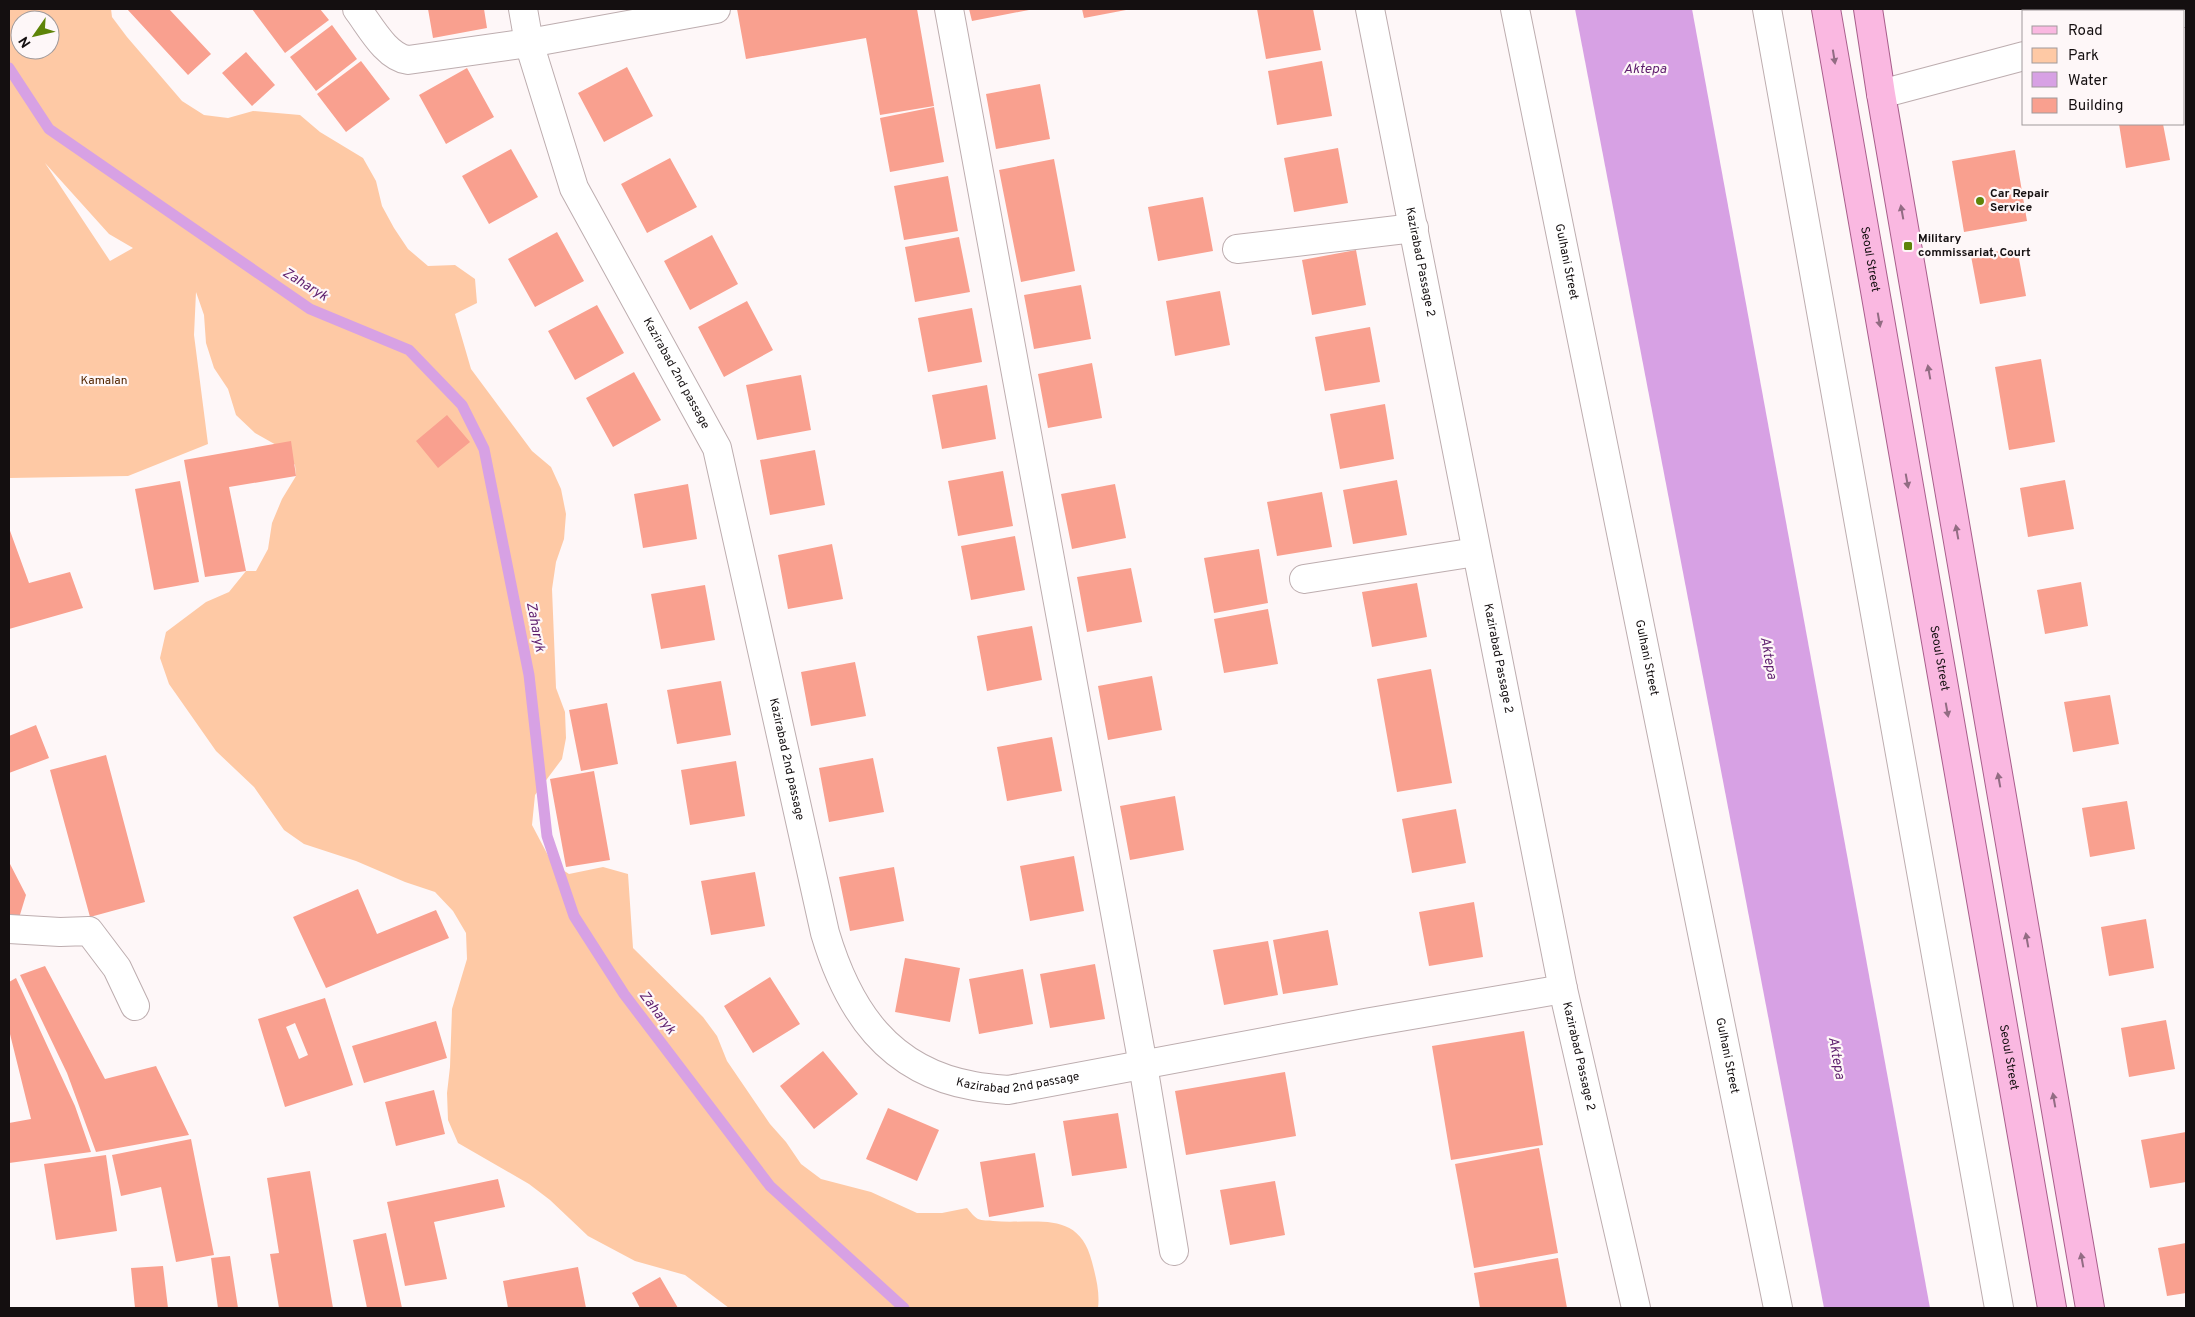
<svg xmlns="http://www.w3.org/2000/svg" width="2195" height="1317" font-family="Overpass,sans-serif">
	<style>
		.green { fill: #fec9a5; fill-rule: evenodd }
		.water { fill: #d7a1e4 }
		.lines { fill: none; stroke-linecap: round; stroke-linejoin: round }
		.stream { stroke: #d7a1e4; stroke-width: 11 }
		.building { fill: #f9a08f; fill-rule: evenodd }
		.minor-casing { stroke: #bdadaf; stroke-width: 30 }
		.major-casing { stroke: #a85e8b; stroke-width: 30 }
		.minor { stroke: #fff; stroke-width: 28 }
		.major { stroke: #fab8e1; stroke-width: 28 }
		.oneway { fill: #926c83 }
		.poi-dot { fill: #5e8408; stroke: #fef7f8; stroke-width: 2 }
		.labels { text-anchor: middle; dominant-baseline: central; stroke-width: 4.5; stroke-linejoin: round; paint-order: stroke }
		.poi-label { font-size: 12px; font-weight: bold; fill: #140f10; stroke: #fef7f8; text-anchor: start }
		.street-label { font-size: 12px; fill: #140f10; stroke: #fef7f8 }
		.park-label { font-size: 12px; fill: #532600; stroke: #fef7f8 }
		.water-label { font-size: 14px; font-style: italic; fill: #5f1f6e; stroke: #fef7f8 }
	</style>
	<rect width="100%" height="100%" fill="#fef7f8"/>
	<path class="green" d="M9 9H111L112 17 127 37 182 101 204 115 228 118 253 111 300 115 320 132 363 158 376 181 382 206 394 228 408 249 428 266 455 265 475 279 477 303 455 314 471 369 532 451 551 467 561 489 566 514 564 539 556 562 552 589 556 688 565 712 566 738 562 759 535 795 532 825 552 863 569 874 603 867 628 874 633 948 703 1017 717 1036 727 1061 770 1124 786 1142 801 1164 821 1179 871 1192 917 1213H942L967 1208C970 1211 974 1217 978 1219 982 1221 989 1220 993 1221 1035 1225 1079 1208 1092 1262 1096 1277 1100 1293 1098 1308H729L685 1275 635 1261 588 1236 550 1200 529 1184 458 1143 448 1120 447 1093 450 1067 452 1009 467 959 466 933 453 911 435 892 405 882 356 861 304 844 284 830 254 787 216 751 169 684 160 658 166 632 206 602 229 592 246 571H256L268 549 272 523 282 499 296 476 295 465 278 446 255 433 236 415 228 389 214 368 206 343 204 315 196 292 194 335 208 444 128 476 9 478ZM20 20H50V50H20ZM45 163 109 234 133 248 110 261Z"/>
	<path class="water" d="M1575 9H1692L1930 1308H1824Z"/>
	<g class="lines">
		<path class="stream" d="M9 68 49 129 310 309 409 350 462 405 484 449 529 675 547 836 574 916 624 994 770 1186 904 1308"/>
	</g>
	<path class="building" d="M127 9H169L211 54 188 75Z
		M252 9H320L329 20 285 53Z
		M428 9H484L487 28 433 38Z
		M737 9H917L934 106 880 115 866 38 746 59Z
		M969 9H1029V10L972 21Z
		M1082 9H1125L1126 10 1084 18Z
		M1257 9H1313L1321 50 1266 59Z
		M332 25 357 59 316 91 290 57Z
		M246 52 275 85 252 106 222 73Z
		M361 61 390 99 346 132 317 94Z
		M1322 61 1332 116 1277 125 1268 71Z
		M627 67 653 116 604 142 578 93Z
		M467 68 494 117 446 144 419 95Z
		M1040 84 1050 139 996 149 986 94Z
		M934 107 944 162 890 172 880 118Z
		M2119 124H2163L2170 160 2126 168Z
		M1338 148 1348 203 1294 212 1284 158Z
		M511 149 538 197 489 224 462 176Z
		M2015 150 2027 221 1964 232 1952 161Z
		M670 158 697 207 647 233 621 184Z
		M1054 159 1075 271 1021 282 999 170Z
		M948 176 958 231 904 240 894 186Z
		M1203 197 1213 251 1158 261 1148 207Z
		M557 232 584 281 535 307 508 259Z
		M712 235 738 284 690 310 664 261Z
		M959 237 970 292 915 302 905 247Z
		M2017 248 2026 296 1980 304 1971 256Z
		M1356 250 1366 305 1312 315 1302 260Z
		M1081 285 1091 339 1034 349 1024 295Z
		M1220 291 1230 345 1175 356 1166 301Z
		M747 301 773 350 724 377 698 327Z
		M597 305 624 353 575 380 548 331Z
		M972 308 982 362 928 372 918 318Z
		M1370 327 1380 382 1325 391 1315 337Z
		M2041 359 2055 442 2009 450 1995 367Z
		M1092 363 1102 418 1048 428 1038 374Z
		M634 372 661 420 613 447 586 398Z
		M801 375 811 430 757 440 746 385Z
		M987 385 996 439 942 449 932 395Z
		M1385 404 1394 459 1340 469 1330 414Z
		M447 415 470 442 438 468 416 441Z
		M291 441 296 476 229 487 246 571 205 577 184 460Z
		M815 450 825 505 770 515 760 460Z
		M1003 471 1013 526 958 536 948 481Z
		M1397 480 1407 535 1353 544 1343 490Z
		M2065 480 2074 529 2028 537 2020 488Z
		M180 481 199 582 154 590 135 489Z
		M688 484 697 539 643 548 634 494Z
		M1115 484 1126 538 1072 549 1061 494Z
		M1322 492 1332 547 1277 556 1267 502Z
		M9 528 29 583 70 572 83 608 9 629Z
		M1015 536 1025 590 971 600 961 546Z
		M832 544 843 599 788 609 778 555Z
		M1259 549 1268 603 1214 613 1204 558Z
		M1131 568 1142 622 1087 632 1077 577Z
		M2081 582 2088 626 2045 634 2037 590Z
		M1417 583 1427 637 1372 647 1362 592Z
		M705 585 715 640 661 649 651 594Z
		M1268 609 1278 664 1224 673 1214 619Z
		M1032 626 1042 680 987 691 977 636Z
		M855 662 866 716 811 726 801 672Z
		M1431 669 1452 783 1397 792 1377 679Z
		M1152 676 1162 730 1108 740 1098 686Z
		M721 681 731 735 677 744 667 690Z
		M2110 695 2119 744 2073 752 2064 702Z
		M607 703 618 764 581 771 569 710Z
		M36 725 49 758 9 773V736Z
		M1052 737 1062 791 1007 801 997 747Z
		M106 755 145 902 90 917 50 770Z
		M873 758 884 812 829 822 819 768Z
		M736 761 745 816 690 825 681 770Z
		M594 771 610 860 566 867 550 779Z
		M1175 796 1184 850 1130 860 1120 806Z
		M2127 801 2135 849 2090 857 2082 808Z
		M1456 809 1466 863 1412 873 1402 819Z
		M1074 856 1084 911 1030 921 1020 866Z
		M9 862 26 895 19 918 9 921Z
		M894 867 904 921 850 931 839 877Z
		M755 872 765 926 711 935 701 881Z
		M358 889 377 934 436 910 449 938 326 988 293 917Z
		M1474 902 1483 957 1429 966 1419 912Z
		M2146 919 2154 968 2109 976 2101 927Z
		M1328 930 1338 985 1283 994 1273 940Z
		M1268 941 1278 995 1224 1005 1213 950Z
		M905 958 960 968 950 1022 895 1012Z
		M1095 964 1105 1019 1050 1028 1040 974Z
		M45 966 105 1079 156 1066 189 1135 96 1152 67 1073 20 975Z
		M1023 969 1033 1024 979 1034 969 979Z
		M770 977 800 1024 753 1053 724 1006Z
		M16 978 75 1106 91 1152 9 1163V1123L31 1119 9 1030V982Z
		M325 998 353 1085 285 1107 258 1019ZM295 1023 308 1055 299 1059 286 1027Z
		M2166 1020 2175 1069 2129 1077 2121 1028Z
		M436 1021 447 1058 364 1083 352 1046Z
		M1524 1031 1543 1145 1451 1160 1432 1046Z
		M823 1051 858 1094 814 1129 780 1086Z
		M1285 1072 1296 1136 1186 1155 1175 1091Z
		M434 1090 445 1134 396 1146 385 1102Z
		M888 1108 939 1130 917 1181 866 1159Z
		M1118 1113 1127 1168 1072 1176 1063 1121Z
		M2186 1132V1182L2150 1188 2141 1140Z
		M191 1139 214 1255 176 1262 161 1187 121 1196 112 1155Z
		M1539 1148 1558 1253 1474 1268 1455 1164Z
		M1035 1153 1044 1207 989 1217 980 1162Z
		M106 1155 117 1231 56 1240 44 1164Z
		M310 1171 333 1308H279L270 1254 279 1253 267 1178Z
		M498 1179 505 1207 434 1222 447 1279 405 1286 387 1202Z
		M1275 1181 1285 1235 1230 1245 1220 1190Z
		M386 1233 402 1308H367L353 1240Z
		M2186 1243V1293L2167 1296 2158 1248Z
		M230 1256 238 1308H218L211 1258Z
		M1558 1258 1567 1308H1480L1474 1273Z
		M163 1266 168 1308H135L131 1268Z
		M578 1267 586 1308H508L503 1281Z
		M660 1277 678 1308H640L632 1293Z"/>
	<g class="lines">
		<defs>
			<g id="minor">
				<path d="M357 9C370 26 386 57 408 60L529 43 716 9"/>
				<path id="s1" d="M523 9 529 43 574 188 717 448 825 933C848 1010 888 1071 974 1086 985 1088 997 1089 1008 1090L1365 1023 1563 989"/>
				<path d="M949 9 1143 1065 1174 1251"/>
				<path id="s2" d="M1370 9 1563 989 1636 1308"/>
				<path id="s3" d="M1515 9 1778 1308"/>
				<path d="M1767 9 1999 1308"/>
				<path d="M2103 9 2104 11"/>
				<path d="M2184 13 2186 12"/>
				<path d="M1881 94 2024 56"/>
				<path d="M1237 249 1414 228"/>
				<path d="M1304 579 1476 552"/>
				<path d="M9 929 60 932 89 931 117 968 135 1006"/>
			</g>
			<g id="major">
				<path id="s4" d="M1826 9 2052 1308"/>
				<path d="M1868 9 1881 94 2090 1308"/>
			</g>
		</defs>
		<use href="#minor" class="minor-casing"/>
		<use href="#major" class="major-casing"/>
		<use href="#minor" class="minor"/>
		<use href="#major" class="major"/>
	</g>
	<defs><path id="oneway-solid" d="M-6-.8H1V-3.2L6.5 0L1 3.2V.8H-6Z" transform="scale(1.25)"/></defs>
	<g class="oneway">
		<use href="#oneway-solid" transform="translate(1834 57) rotate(81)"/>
		<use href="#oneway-solid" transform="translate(1902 212) rotate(-100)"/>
		<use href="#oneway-solid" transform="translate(1879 320) rotate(80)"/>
		<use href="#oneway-solid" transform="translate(1929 372) rotate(-100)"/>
		<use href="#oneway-solid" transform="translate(1907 481) rotate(80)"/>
		<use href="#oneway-solid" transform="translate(1957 532) rotate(-100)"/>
		<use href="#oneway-solid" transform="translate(1947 710) rotate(80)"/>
		<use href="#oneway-solid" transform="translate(1999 780) rotate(-100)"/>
		<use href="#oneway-solid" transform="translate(2027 940) rotate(-100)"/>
		<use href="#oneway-solid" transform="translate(2054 1100) rotate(-100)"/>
		<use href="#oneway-solid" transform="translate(2082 1260) rotate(-100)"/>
	</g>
	<g class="poi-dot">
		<circle cx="1980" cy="201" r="5"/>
		<rect x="1903" y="241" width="10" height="10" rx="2.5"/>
	</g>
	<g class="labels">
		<g class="poi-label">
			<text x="1990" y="194">Car Repair<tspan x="1990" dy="14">Service</tspan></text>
			<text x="1918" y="239">Military<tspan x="1918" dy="14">commissariat, Court</tspan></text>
		</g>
		<g class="street-label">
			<text stroke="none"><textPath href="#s4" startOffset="254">Seoul Street</textPath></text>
			<text stroke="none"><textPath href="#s2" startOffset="258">Kazirabad Passage 2</textPath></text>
			<text stroke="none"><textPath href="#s3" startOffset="258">Gulhani Street</textPath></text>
			<text stroke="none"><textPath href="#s1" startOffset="398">Kazirabad 2nd passage</textPath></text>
			<text stroke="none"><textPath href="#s3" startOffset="662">Gulhani Street</textPath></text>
			<text stroke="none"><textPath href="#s4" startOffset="659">Seoul Street</textPath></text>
			<text stroke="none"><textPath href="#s2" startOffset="662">Kazirabad Passage 2</textPath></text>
			<text stroke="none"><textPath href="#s1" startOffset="802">Kazirabad 2nd passage</textPath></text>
			<text stroke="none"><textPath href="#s3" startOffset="1068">Gulhani Street</textPath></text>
			<text stroke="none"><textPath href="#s2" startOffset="1068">Kazirabad Passage 2</textPath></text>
			<text stroke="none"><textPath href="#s4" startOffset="1064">Seoul Street</textPath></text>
			<text stroke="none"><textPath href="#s1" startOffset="1251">Kazirabad 2nd passage</textPath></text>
		</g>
		<g class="park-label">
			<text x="104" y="381">Kamalan</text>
		</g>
		<g class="water-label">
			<text x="1645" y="69">Aktepa</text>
			<text transform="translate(305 285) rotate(32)">Zaharyk</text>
			<text transform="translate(535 627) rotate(79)">Zaharyk</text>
			<text transform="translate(1768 658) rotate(80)">Aktepa</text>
			<text transform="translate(657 1013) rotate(53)">Zaharyk</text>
			<text transform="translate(1836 1058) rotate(80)">Aktepa</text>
		</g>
	</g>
	<rect width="2195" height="1317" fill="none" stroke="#140f10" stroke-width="20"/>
	<rect x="2022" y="10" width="162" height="115" fill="#fef7f8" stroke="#a09a9b"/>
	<rect x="2032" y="26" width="25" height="8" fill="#fab8e1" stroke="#a09a9b"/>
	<text x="2068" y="35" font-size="15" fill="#140f10">Road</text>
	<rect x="2032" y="48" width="25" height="15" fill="#fec9a5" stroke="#a09a9b"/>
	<text x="2068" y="60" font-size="15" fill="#140f10">Park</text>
	<rect x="2032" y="72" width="25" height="15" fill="#d7a1e4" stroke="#a09a9b"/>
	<text x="2068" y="85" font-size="15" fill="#140f10">Water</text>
	<rect x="2032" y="98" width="25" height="15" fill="#f9a08f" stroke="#a09a9b"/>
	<text x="2068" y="110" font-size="15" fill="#140f10">Building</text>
	<g transform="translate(35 35) rotate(236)"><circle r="24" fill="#fef7f8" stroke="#a09a9b"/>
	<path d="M0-4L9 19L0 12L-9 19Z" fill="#5e8408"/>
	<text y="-8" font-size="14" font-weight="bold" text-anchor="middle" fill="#140f10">N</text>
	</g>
</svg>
